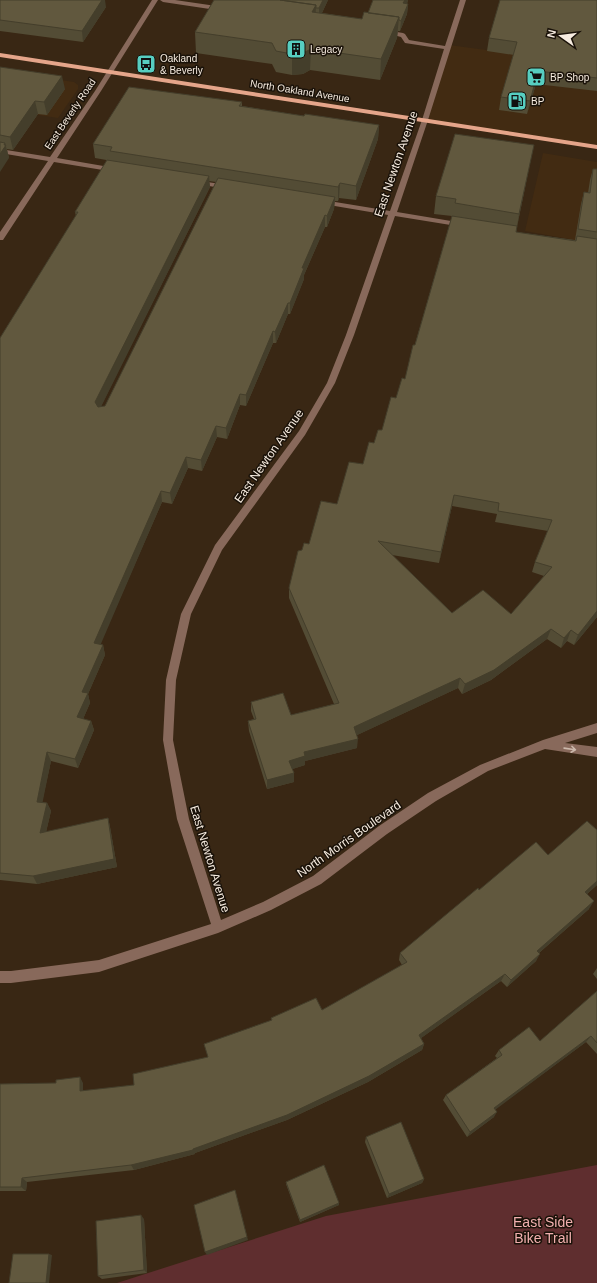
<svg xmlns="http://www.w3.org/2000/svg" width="597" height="1283" font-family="Helvetica,sans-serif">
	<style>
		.built { fill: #422b12 }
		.green { fill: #5f2e2f }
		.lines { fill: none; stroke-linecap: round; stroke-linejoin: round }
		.minor { fill: #88695b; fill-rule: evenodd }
		.major { fill: #e5a58a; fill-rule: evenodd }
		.wall { fill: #534c35; fill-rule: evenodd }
		.shaded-wall { fill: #443e2b }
		.building { fill: #61583e; stroke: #443e2b; fill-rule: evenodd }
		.oneway { stroke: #cbb8ab }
		.labels { text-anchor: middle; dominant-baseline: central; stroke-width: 3; stroke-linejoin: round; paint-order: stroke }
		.far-poi-label { font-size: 10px; fill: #f7ece0; stroke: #1a1209; text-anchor: start }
		.far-street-label { font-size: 10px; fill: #f7ece0; stroke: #1a1209 }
		.street-label { font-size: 12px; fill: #f7ece0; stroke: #1a1209 }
		.near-park-label { font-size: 14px; fill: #f2b0af; stroke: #1a1209 }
	</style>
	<rect width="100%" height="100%" fill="#392714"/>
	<path class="built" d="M449 45 597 65V146L425 120Z
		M0 71 74 82 78 85V89L58 118 0 109Z
		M543 153 597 162V244L525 231Z"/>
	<path class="green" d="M597 1165V1283H117L326 1216Z"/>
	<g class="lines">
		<path class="minor" d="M152 0H158L101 91 57 158 115 168 119 170 115 172 54 162 3 240H0V232L48 161 0 153V149L50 157 95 91Z
			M160 0H175L223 7 226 9 223 11 163 2Z
			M460 0H466L428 120 397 212 463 223 467 225 463 227 395 216 354 335 335 383 305 435 222 550 191 614 176 680 173 740 189 819 221 920 263 902 313 876 379 826 428 793 480 765 543 740 597 723V733L565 743 597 747V757L545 749 488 771 436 801 387 834 321 884 271 910 218 933 99 972 11 983H0V971H11L99 960 211 924 177 819 163 740 166 680 181 614 215 545 299 431 327 383 346 335 388 215 323 204 319 202 323 200 390 211 422 120 444 49 405 43 401 37 382 32 385 30 403 33 405 34 409 40 445 46Z
			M193 180 228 185 232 187 228 189 196 184H193Z"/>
		<path class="major" d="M0 53 597 145V149L0 57Z"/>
	</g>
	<path class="wall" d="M0 0 106 7 83 42 0 31Z
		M328 0 322 13 362 19 368 13 408 0 407 4H408L407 14 400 31H398L397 38 380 80 310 70 303 74 292 75 276 72 272 64 196 53 195 32Z
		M597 0V91L536 84 527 114 499 110 501 97 514 55 487 51 489 38Z
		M0 67 65 89 47 115 38 114 13 150 7 149 9 158 0 154Z
		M242 102V106L304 116 379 125 378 139 356 200 339 198 338 201H335L334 209 327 227H325L304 275V279L290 314H288L276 343H273L246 406 240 405 227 439 217 437 202 471 188 468 172 504 162 502 100 644 103 645 105 655 88 694 90 703 83 719 91 721 94 730 78 768 51 761 42 802 47 803 51 811 46 832 108 818 110 827 117 867 37 884 0 880V338L76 216 75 212 112 161 95 158 93 144ZM209 181 216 182 105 406H101L210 187Z
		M530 163 516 232 575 240 581 204 584 192 588 193 590 180 593 169H597V617L574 645 567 641 561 648 547 639 491 680 462 694 458 688 357 735V748L305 761V765L292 769 294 773V782L267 789 249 731 248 721 254 719 251 711V702L291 715 334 704 289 598V588L302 550 309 544 337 504 363 464 382 430 405 379 452 216 434 214 436 196ZM452 506 497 514 495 522 548 531 535 562 532 572 544 576 511 614 452 613 392 555 439 563Z
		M597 830V885L587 894 589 909 539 953 536 961 507 987 501 981 421 1038 424 1044 422 1050 368 1082 287 1120 195 1153V1154L134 1170 27 1182 26 1191H0V1084L83 1083V1091L134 1085 208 1057 271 1021V1018L322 1010 402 965 399 960 400 953 479 890Z
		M597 968V979L593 974Z
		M597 991V1054L586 1042 495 1109 494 1117 467 1137 443 1100 446 1095 497 1058 495 1056 499 1050 540 1041Z
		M366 1137 424 1179 422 1183 387 1198 365 1142Z
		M286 1182 339 1203V1205L300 1222 286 1184Z
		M144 1219 147 1273 102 1279 98 1276Z"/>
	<path class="shaded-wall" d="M102 0H105L106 7 83 42 82 31Z
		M323 0H328L319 19V8Z
		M405 0H408L403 14V3Z
		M408 4 407 14 400 31 401 21Z
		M316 5 315 26 312 12Z
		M399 17 397 38 380 80 381 59Z
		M311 49 310 70 303 74 292 75V54Z
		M538 71 536 84 527 114 530 101Z
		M62 76 65 89 47 115 44 102Z
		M35 101 38 114 13 150 10 137Z
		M379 125 378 139 356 200V186Z
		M5 143 9 158 0 172V154Z
		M534 145 530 163 516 231 519 214Z
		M209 176 210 187 98 413 95 402Z
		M340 183 339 198 338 201V187Z
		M335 197 334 209 327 227V216Z
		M325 215V227L304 275V279L290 314V303L302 268Z
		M288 303V314L276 343 275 332Z
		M273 331V343L246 406V395Z
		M240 394V405L227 439 226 428Z
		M216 426 217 437 202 471 201 460Z
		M186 457 188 468 172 504 170 493Z
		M161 491 162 502 97 653 94 643Z
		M454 495 452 506 439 563 441 552Z
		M597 611V617L574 645 578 635Z
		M551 629 547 639 491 680 462 694 465 684Z
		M571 630 567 641 561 648 564 638Z
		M103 645 105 655 88 694 90 703 80 726 77 717 82 692Z
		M460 678 458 688 353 737 354 727Z
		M91 721 94 730 78 768 75 759Z
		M358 739 357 748 305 761V765L290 770 289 761 304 752Z
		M47 752 51 761 41 810 37 802Z
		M294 773V782L267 789V780Z
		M47 803 51 811 44 841 40 833Z
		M108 818 110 827 117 867 37 884 33 876Z
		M597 881V885L580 900 585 892Z
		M594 901 589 909 533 958 537 951Z
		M540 954 536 961 507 987 511 980Z
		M505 974 501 981 417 1041 419 1035Z
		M591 1036 586 1042 491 1113 494 1108Z
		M424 1044 422 1050 368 1082 287 1120 195 1153V1154L134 1170 131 1165 193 1149Z
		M80 1077 83 1083V1097L80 1091Z
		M497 1112 494 1117 467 1137 470 1132Z
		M22 1178 27 1182 26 1191 21 1187Z
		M424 1179 422 1183 387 1198 389 1194Z
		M235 1190 248 1240 207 1255 205 1252Z
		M339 1203V1205L300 1222V1220Z
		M141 1215 144 1219 147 1273 144 1270Z
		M49 1254 52 1255 49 1283H46Z"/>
	<path class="building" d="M0 0H102L82 31 0 20Z
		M214 0H280L316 5 312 12 362 19 364 12 399 17 381 59 311 49 303 53 292 54 276 51 272 43 195 32Z
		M280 0H323L319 8H316V5Z
		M373 0H405L403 3 408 4 401 21 399 20V17L368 13Z
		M500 0H597V78L538 71 530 101 501 97 517 42 489 38Z
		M0 67 62 76 44 102 35 101 10 137 0 135Z
		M129 87 242 102 239 106 304 116 305 114 379 125 356 186 340 183 338 187 110 151 112 147 93 144Z
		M455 134 534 145 519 214 455 203 456 199 436 196Z
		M0 142 5 143 4 145H6L0 154Z
		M107 160 209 176 95 402 98 407 105 406 218 178 335 197 327 216 325 215 302 268H304L290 303H288L275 332 273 331 246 395 240 394 226 428 216 426 201 460 186 457 170 493 161 491 94 643 103 645 82 692 88 693 77 717 91 721 75 759 47 752 37 802 47 803 40 833 108 818 114 859 33 876 0 873V338L78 212H75Z
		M593 169H597V232L578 229 584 192 590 193Z
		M452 216 517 226 516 232 576 241 577 236 597 239V611L578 635 571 630 564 638 551 629 494 670 465 684 460 678 354 727 358 739 304 752 305 756 289 761 294 773 267 780 248 721 256 719 251 702 283 693 291 715 339 703 289 588 298 551 302 550 304 543 309 544 321 501 337 504 349 462 363 464 369 442 374 443 378 430H382L391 397 396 398 402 378 405 379 413 345H415ZM454 495 499 503 498 511 552 520 535 562 552 567 511 614 483 590 452 613 378 541 441 552Z
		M587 821 597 830V881L585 892 594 901 537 951 540 954 511 980 505 974 419 1035 424 1044 369 1076 287 1115 193 1149V1150L131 1165 22 1178 21 1187H0V1084L56 1083V1080L80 1077V1091L134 1085 133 1074 208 1057 204 1044 272 1020 271 1018 316 998 322 1010 407 962 400 953 478 888 479 890 536 842 548 855Z
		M597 991V1043L591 1036 494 1108 497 1112 470 1132 446 1095 502 1055 499 1050 529 1027 540 1041Z
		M401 1122 424 1179 389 1194 366 1137Z
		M324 1165 339 1203 300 1220 286 1182Z
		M235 1190 247 1237 205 1252 194 1205Z
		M141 1215 144 1270 98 1276 96 1221Z
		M13 1254H49L46 1283H9Z"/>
	<defs><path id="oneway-shaft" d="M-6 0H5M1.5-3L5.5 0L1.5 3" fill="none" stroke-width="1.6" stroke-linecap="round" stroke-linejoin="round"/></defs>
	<use class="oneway" href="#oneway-shaft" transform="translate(570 749) rotate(8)"/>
	<defs>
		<symbol id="building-square" viewBox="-11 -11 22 22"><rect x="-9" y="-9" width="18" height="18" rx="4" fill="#57cec1" stroke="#1a1209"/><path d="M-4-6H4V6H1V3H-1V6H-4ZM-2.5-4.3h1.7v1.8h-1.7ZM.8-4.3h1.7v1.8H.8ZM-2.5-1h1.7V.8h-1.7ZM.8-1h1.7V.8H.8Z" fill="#111"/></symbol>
		<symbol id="bus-square" viewBox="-11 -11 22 22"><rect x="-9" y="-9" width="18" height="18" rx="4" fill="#57cec1" stroke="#1a1209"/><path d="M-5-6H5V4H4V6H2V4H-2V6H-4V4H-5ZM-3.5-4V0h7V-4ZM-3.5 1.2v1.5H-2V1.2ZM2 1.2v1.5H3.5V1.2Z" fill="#111"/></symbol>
		<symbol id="supermarket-square" viewBox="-11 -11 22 22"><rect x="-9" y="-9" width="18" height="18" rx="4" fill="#57cec1" stroke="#1a1209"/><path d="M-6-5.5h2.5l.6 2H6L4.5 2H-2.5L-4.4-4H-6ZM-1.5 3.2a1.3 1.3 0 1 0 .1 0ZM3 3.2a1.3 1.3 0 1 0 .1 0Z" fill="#111"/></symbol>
		<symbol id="fuel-square" viewBox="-11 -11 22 22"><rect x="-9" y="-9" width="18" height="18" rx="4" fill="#57cec1" stroke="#1a1209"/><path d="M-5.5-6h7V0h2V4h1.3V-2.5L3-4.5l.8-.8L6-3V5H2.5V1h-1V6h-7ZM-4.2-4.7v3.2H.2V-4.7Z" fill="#111"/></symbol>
	</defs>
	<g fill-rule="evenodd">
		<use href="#building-square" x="285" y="38" width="22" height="22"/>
		<use href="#bus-square" x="135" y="53" width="22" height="22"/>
		<use href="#supermarket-square" x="525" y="66" width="22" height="22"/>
		<use href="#fuel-square" x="506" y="90" width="22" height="22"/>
	</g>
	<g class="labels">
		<g class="far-poi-label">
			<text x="310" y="49">Legacy</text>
			<text x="160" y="58">Oakland<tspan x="160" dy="12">&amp; Beverly</tspan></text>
			<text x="550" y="77">BP Shop</text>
			<text x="531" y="101">BP</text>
		</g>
		<g class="far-street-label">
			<text transform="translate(300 91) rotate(9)">North Oakland Avenue</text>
			<text transform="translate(70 114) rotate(-56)">East Beverly Road</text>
		</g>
		<g class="street-label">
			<text transform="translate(396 164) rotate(-71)">East Newton Avenue</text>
			<text transform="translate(269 456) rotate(-55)">East Newton Avenue</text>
			<text transform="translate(349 839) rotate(-35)">North Morris Boulevard</text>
			<text transform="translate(210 859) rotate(73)">East Newton Avenue</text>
		</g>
		<g class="near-park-label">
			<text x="543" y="1222">East Side<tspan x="543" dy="16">Bike Trail</tspan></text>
		</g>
	</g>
	<g transform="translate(561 36) rotate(284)" stroke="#1a1209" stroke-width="3" paint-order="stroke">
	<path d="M0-3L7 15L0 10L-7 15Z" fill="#f7ece0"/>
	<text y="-6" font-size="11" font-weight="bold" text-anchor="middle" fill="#f7ece0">N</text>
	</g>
</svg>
